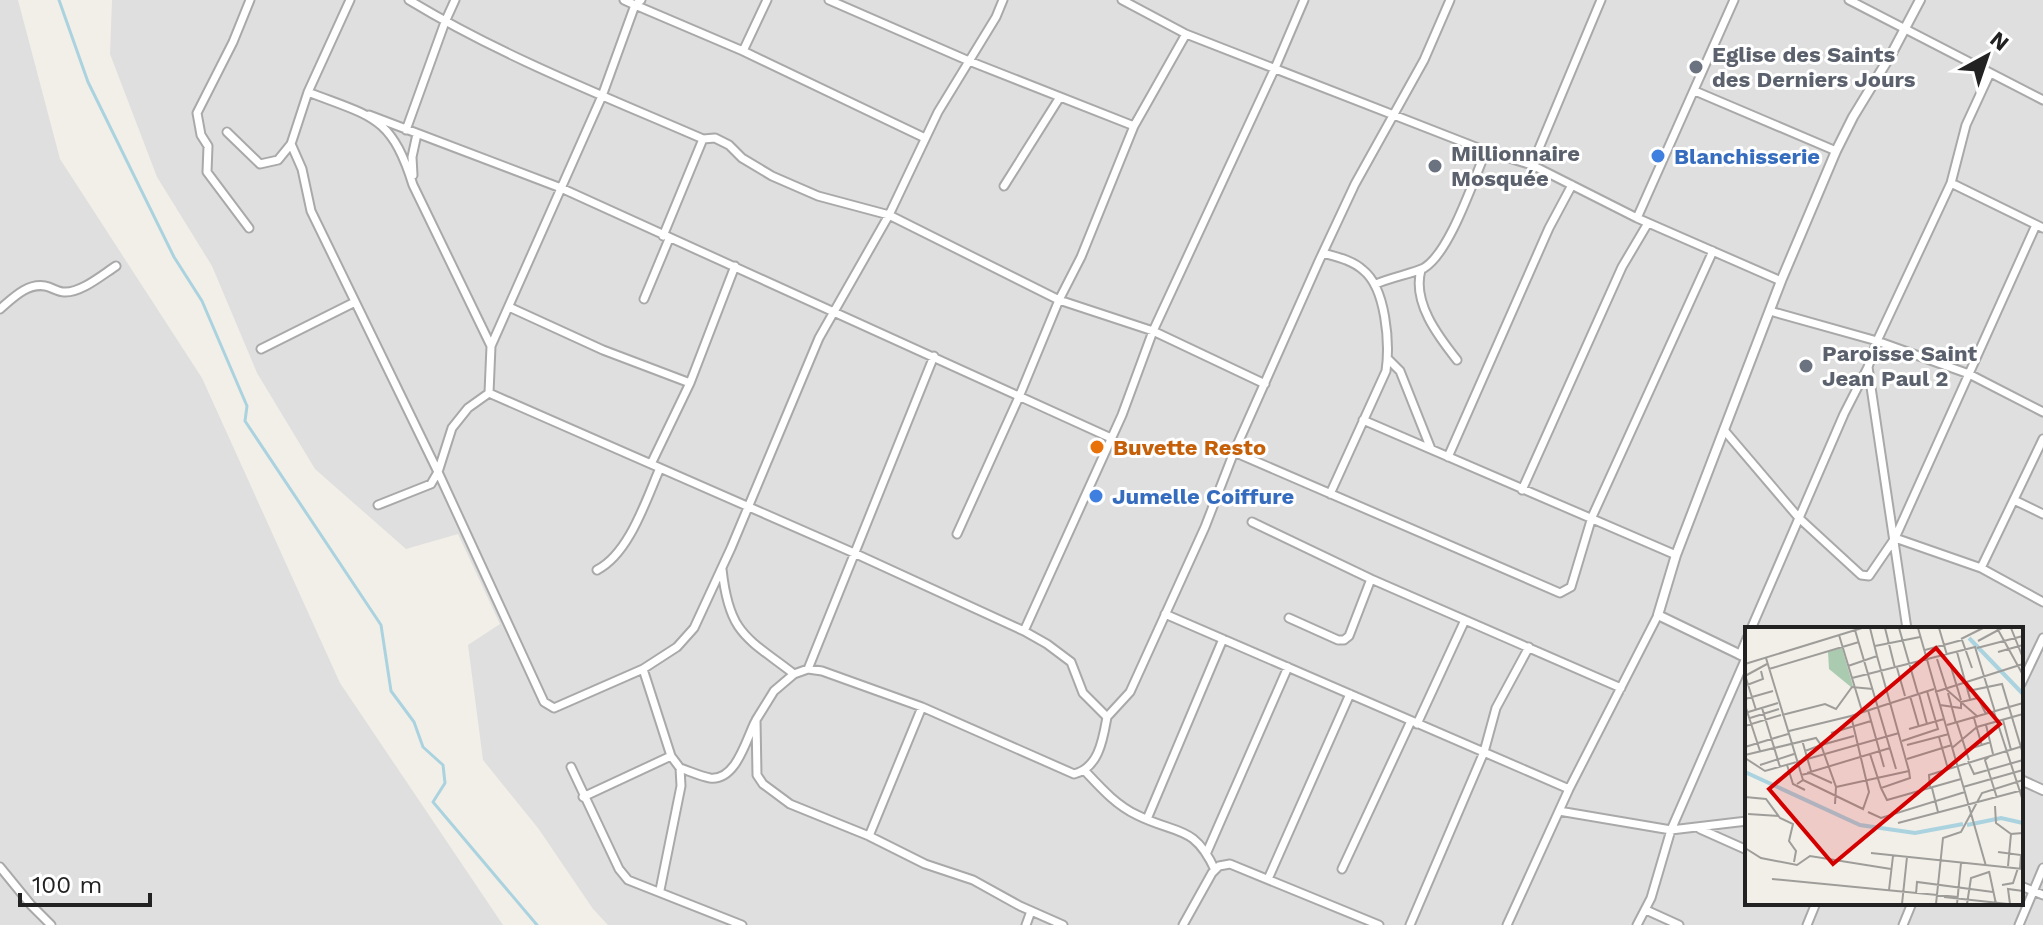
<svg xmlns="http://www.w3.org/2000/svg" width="2043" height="925" font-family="'Work Sans',sans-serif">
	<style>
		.residential { fill: #e0dfdf; fill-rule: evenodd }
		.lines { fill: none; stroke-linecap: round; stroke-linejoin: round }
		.stream { stroke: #aad3df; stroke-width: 3 }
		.minor-casing { stroke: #a9a9a9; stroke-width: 11 }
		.tertiary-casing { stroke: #a9a9a9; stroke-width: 12 }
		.minor { stroke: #fff; stroke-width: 7 }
		.tertiary { stroke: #fff; stroke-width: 8 }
		.worship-dot { fill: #6b7280; stroke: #fff; stroke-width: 3 }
		.shop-dot { fill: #3f7fe0; stroke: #fff; stroke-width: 3 }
		.food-dot { fill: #e8710a; stroke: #fff; stroke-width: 3 }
		.labels { text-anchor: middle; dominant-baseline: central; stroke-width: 6; stroke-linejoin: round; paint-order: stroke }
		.worship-label { font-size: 22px; font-weight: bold; fill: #5b616d; stroke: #fff; text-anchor: start }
		.shop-label { font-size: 22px; font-weight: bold; fill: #366cbe; stroke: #fff; text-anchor: start }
		.food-label { font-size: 22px; font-weight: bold; fill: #c56008; stroke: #fff; text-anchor: start }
		.inset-river { fill: none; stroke: #aad3df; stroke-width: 4 }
		.inset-road { fill: none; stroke: #9f9d99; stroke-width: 2 }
		.view { fill: #d40000; fill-opacity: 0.15; stroke: #d40000; stroke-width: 4 }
		.inset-edge { fill: none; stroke: #222; stroke-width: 4 }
	</style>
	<rect width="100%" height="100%" fill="#f2efe9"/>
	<path class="residential" d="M0 0H18L60 159 202 378 340 683 503 925H0Z
		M112 0H2043V925H608L593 909 538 828 483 760 468 645 500 624 458 534 406 549 315 469 257 373 212 266 157 177 110 54ZM1747 629H2021V903H1747Z"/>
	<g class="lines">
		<path class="stream" d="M59 0 88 82 174 257 202 301 247 406 245 421 381 625 391 691 414 722 423 747 443 765 445 783 433 802 537 925"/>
		<defs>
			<path id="minor" d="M409 0C501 56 604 96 703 139L715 138 729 145 742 158 772 176 818 196 889 215 1059 300 1153 331 1265 384
				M641 0 635 5 743 51 925 138
				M829 0 969 61 1134 126
				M1122 0 1186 34 1486 151 1532 165 1637 218 1781 281
				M1849 0 2043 100
				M743 51 767 0
				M1695 91 1836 151
				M308 92C372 117 391 115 413 185L491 346
				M369 115 561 188 1111 438
				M406 130 445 22 455 0
				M227 132 260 164 278 160 291 144 308 92 350 0
				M291 144 302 169 311 211 438 472 544 702 554 708 643 669 677 647 694 628 731 548 819 338 889 215 938 112 996 17 1003 0
				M1532 165 1601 0
				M413 175 412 157 417 134
				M1951 183 2043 228
				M1004 186 1060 97
				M1637 218 1734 0
				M249 228 207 172 208 146 201 135 197 113 233 42 250 0
				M663 236 703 139
				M1323 253C1337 257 1352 260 1363 270 1386 288 1390 343 1386 371L1330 494
				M1421 270C1412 302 1438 336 1457 360
				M1376 284C1389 278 1414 273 1424 268 1450 252 1473 181 1486 151
				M644 299 669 239
				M509 307 603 350 690 383
				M0 309C13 298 27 283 45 286 51 287 58 292 64 292 81 293 102 275 116 266
				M1770 311 1877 341 1969 374 2043 412
				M261 349 355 302
				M1388 359 1400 371 1431 449
				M489 393 854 553 1024 631 1047 644 1071 662 1083 693 1107 717C1103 739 1099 768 1074 774L922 707 822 671 808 669 794 674 774 691 756 720 757 775 763 784 790 804 869 836 925 864 973 880 1020 906 1063 925
				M489 393 491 346 602 96 635 5 624 0
				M1363 420 1676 555
				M1724 430 1799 518 1861 575 1869 576 1895 538 2036 225
				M1234 452 1560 593 1571 587 1592 517 1713 251
				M1448 457 1549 228 1572 185
				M651 464 690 383 735 266
				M1522 490 1622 267 1648 223
				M2014 500 2043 514
				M378 505 431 484 438 472 452 428 468 408 489 393
				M1252 522 1371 579 1621 688
				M957 534 1019 397 1059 300 1081 257 1134 126 1186 34
				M1895 538 1981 568 2043 602
				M1981 568 2043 439
				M722 569C729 634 746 637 794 674
				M597 570C629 554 646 500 660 468
				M1165 614 1569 789
				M1289 618 1338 640H1344L1349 636 1371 579
				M1751 629 1844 414 1868 367
				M1907 629 1868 367 1877 341 1951 183 1966 125 1990 73
				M1024 631 1122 415 1153 331 1275 68 1304 0
				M1740 655 1747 638
				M643 669 671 756 680 768 681 786 660 890
				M808 669 934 356
				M2021 684 2043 638
				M1107 717 1130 692 1205 527 1234 452 1319 261 1355 184 1424 60 1450 0
				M1417 724 1465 620
				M571 767 619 869 628 880 742 925
				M680 768C689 771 700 776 710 778 736 781 746 740 755 722
				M1085 771C1101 788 1116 805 1137 815 1177 835 1194 824 1215 870
				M583 797 671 756
				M1559 811 1671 830 1747 821
				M1147 819 1223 639
				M1700 829 1747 850
				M869 836 922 707
				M1207 852 1288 667
				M0 867 31 905 51 925
				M1342 869 1411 721
				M1268 879 1350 694
				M2021 886 2043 895
				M1646 910 1679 925
				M1026 925 1031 911
				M1183 925 1212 873 1219 866 1230 864 1379 925
				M1410 925 1484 752 1496 708 1529 647
				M1507 925 1569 789 1658 615
				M1637 925 1651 898 1671 830 1746 658
				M1807 925 1816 903
				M1903 925 1912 903
				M2019 925 2043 868"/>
			<path id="tertiary" d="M1747 658 1658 615 1676 555 1781 281 1836 151 1853 117 1892 53 1920 0
				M2021 780 2043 790"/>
		</defs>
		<use href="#minor" class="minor-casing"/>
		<use href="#tertiary" class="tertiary-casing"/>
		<use href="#minor" class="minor"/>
		<use href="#tertiary" class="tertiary"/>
	</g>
	<g class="worship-dot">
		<circle cx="1696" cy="67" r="8"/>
		<circle cx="1435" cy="166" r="8"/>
		<circle cx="1806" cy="366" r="8"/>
	</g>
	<g class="shop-dot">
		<circle cx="1658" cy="156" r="8"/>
		<circle cx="1096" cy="496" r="8"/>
	</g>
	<circle class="food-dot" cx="1097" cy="447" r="8"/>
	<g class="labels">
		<g class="worship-label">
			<text x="1712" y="54">Eglise des Saints<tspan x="1712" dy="25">des Derniers Jours</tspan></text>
			<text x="1451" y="153">Millionnaire<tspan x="1451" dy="25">Mosquée</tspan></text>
			<text x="1822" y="353">Paroisse Saint<tspan x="1822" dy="25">Jean Paul 2</tspan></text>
		</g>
		<g class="shop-label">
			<text x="1674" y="156">Blanchisserie</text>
			<text x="1112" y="496">Jumelle Coiffure</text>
		</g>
		<g class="food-label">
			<text x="1113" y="447">Buvette Resto</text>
		</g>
	</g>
	<g transform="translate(1745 627)">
		<rect width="278" height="278" fill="#f2efe9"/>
		<path d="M97 21 108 59 106 60 84 42 83 25Z" fill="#aacbaf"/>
		<path class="inset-river" d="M224 11 278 67M0 145 115 198 170 206 218 197M222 198 256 191 278 196"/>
		<path class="inset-road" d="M125 1 132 29M140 1 150 41M154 1 173 67M173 1 241 239M194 1 202 28M252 1 278 48M266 1 278 31M110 3 151 142M94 8 117 84M216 12 238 1M233 14 257 1M130 19 175 10M232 21 278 9M180 23 217 13 227 41M212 25 225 72M253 25 278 18M21 31 58 153 52 157M192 32 202 63 233 90M0 37 117 1M103 39 132 29 164 144M206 40 216 73M152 41 160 69M24 42 114 15M0 48 11 83M0 49 22 37M107 51 230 20 250 85M2 58 18 52 16 44M223 64 257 57 278 127M190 65 278 37M203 66 211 96M174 67 182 97M165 69 174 100M0 72 28 64M0 78 15 124M195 78 216 81V75L233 71 241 87M17 81 35 140M123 83 139 140M249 85 278 174M0 86 33 76M37 88 80 77 91 82 107 60 128 62M5 91 34 82M229 91 237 119M258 93 266 123M212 96 224 133M202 98 278 76M241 98 248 127M0 99 36 88M164 102 199 92M44 104 106 89M86 106 126 94M194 110 203 142M57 113 66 144M157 114 193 102 182 64M162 118 204 107M0 120 43 107M207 121 232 100 278 87M221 123 246 115M60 124 76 118 91 160 90 177M125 127 136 161M0 128 71 111 76 118 109 109M245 129 240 133 252 171M0 131 20 144 154 106M162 132 207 118M223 134 229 147 278 133M15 138 49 127M42 138 48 157 60 163M62 146 145 121M56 148 65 146 87 156M58 153 118 182 124 165 106 89 189 62M91 160 164 144 165 151 136 161 142 173 216 152M218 160 278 143M185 161 184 148 278 119M187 161 193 185M0 170 21 172 35 191 48 197 44 214 51 224 49 235M250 179 251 196 266 207M123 185 136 191 220 165M3 187 34 189M153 196 278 163M0 221 16 231 52 238 65 229 146 242M253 225 276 228 275 241M126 226 278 242M263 239 266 207 278 206M244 244 251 277M27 252 213 270M257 258 268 256 273 241M144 263 148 229M171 267 172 255 248 265M199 270 263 277M157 277 162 230M191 277 198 211 216 205 237 166 278 153M212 277 216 236M222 277 226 251 244 245M265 277 263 262 278 264"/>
		<path class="view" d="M191 21 255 97 88 237 24 162Z"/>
		<rect width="278" height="278" class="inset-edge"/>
	</g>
	<g transform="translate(1987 56) rotate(40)" stroke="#ffffff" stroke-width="6" paint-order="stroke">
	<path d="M0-6L14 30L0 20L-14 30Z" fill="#222222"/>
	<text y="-12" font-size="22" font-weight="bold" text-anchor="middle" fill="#222222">N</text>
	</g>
	<path d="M20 893v12h130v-12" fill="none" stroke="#222222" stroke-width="4"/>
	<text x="32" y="893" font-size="24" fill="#222222" stroke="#ffffff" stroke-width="6" paint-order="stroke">100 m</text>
</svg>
